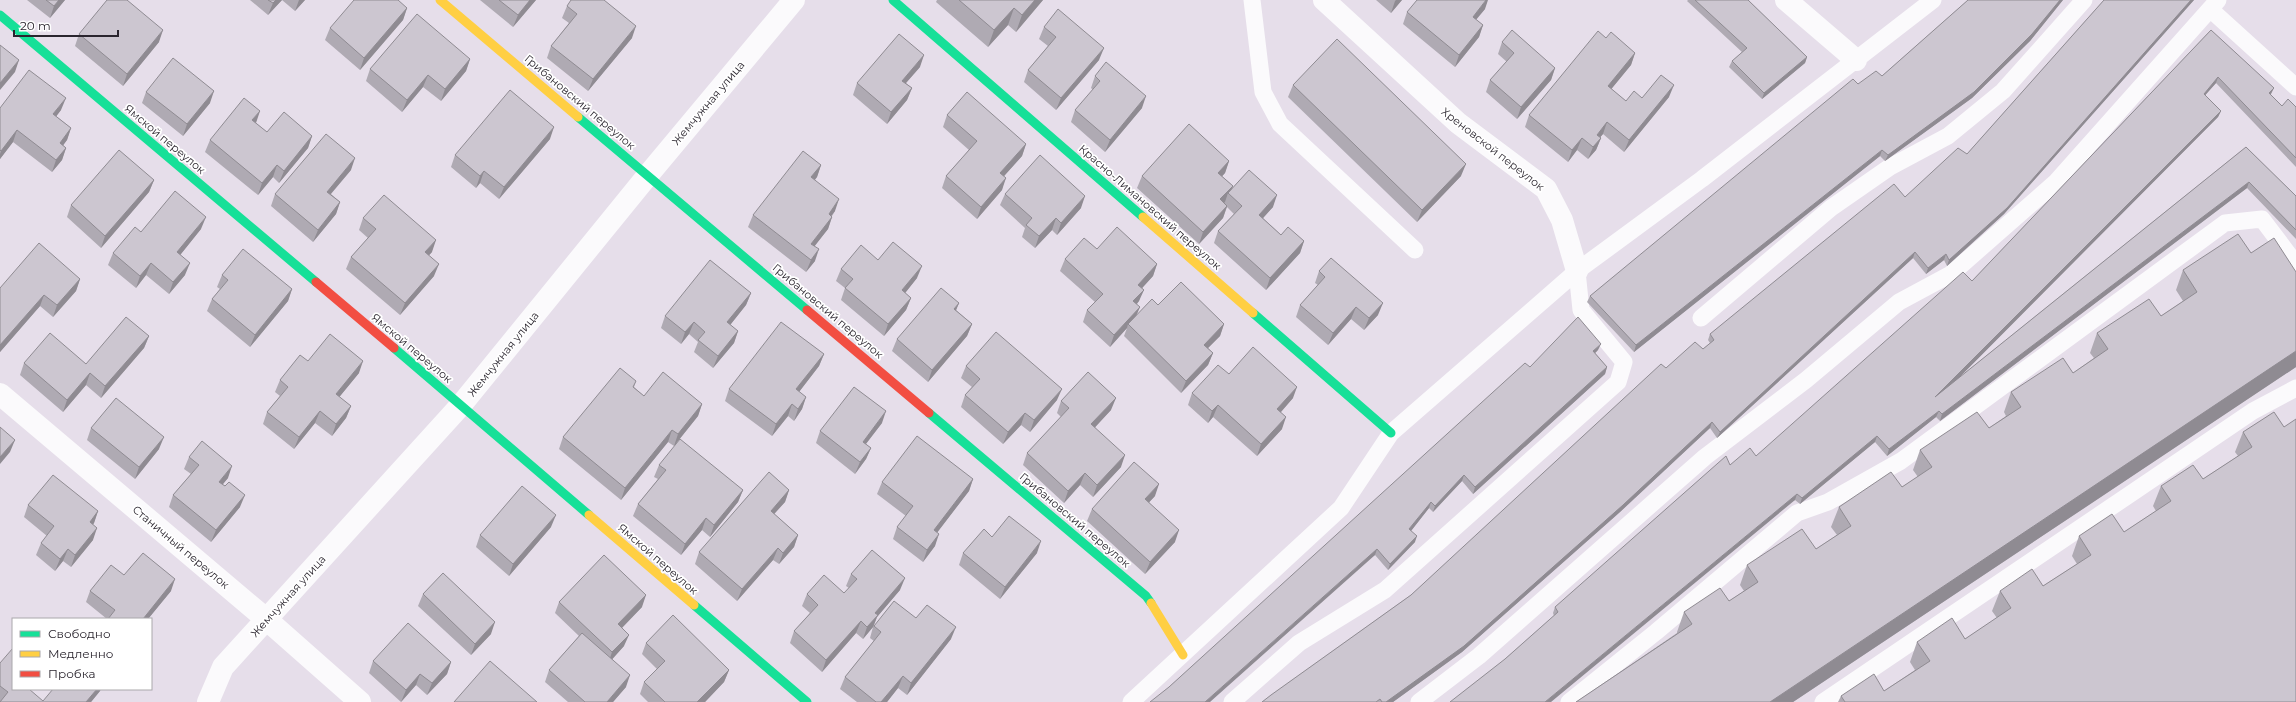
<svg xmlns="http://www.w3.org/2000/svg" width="2296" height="702" font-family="Montserrat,sans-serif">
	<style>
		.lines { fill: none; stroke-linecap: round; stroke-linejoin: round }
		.lane { stroke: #fbfafc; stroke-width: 17 }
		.street { stroke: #fbfafc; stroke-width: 22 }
		.fast { stroke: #16e098; stroke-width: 9 }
		.slow { stroke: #ffcf43; stroke-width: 9 }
		.jam { stroke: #f24e42; stroke-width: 9 }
		.wall { fill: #afaab3 }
		.shaded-wall { fill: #8f8b92 }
		.building { fill: #ccc6d0; stroke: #8f8b92 }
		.labels { text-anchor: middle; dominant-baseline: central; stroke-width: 3.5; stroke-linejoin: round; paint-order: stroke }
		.street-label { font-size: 11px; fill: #2a252e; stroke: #fff }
	</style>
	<rect width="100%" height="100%" fill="#e6deea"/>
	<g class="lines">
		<path class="lane" d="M1252 0 1263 92 1280 124 1415 250
			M2210 9 2296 87
			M1701 318 1831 208 1890 167 1948 136 2003 91 2084 0
			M1131 702 1341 508 1391 433 1577 271 1702 179 1933 0
			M1232 702 1299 643 1385 590 1618 382 1624 362 1581 310 1577 271
			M1419 702 1479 656 1705 457 1806 380 1899 302 1951 274 2056 182 2218 0
			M1569 702 1656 632 1797 513 1828 502 1901 461 2225 223 2262 219 2296 264
			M1823 702 2253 411 2296 388"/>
		<path class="street" d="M1324 0 1458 123 1546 189 1562 220 1577 271
			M1786 0 1856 60
			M0 394 266 619 360 702
			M208 702 223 667 461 405 648 175 794 0"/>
		<path class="fast" d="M893 0 1143 217
			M0 15 316 282
			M578 117 807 310
			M1253 313 1391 433
			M394 348 589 515
			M929 413 1146 596 1151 603
			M694 605 807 702"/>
		<path class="slow" d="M440 0 578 117
			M1143 217 1253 313
			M589 515 694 605
			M1151 603 1183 655"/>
		<path class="jam" d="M316 282 394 348
			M807 310 929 413"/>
	</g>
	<path class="wall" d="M27 0H65L50 18Z
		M250 0H282L268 15Z
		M282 0H305L295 11Z
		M480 0H536L513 27Z
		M937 0H1043L1016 32 1008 25 988 47 936 2Z
		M1376 0H1402L1391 13Z
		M1688 0H1748L1807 57 1805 63 1762 99 1729 67 1732 61 1742 52 1687 1Z
		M1968 0H2063L2030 41 1972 98 1885 161 1880 156 1634 352 1587 302 1590 296 1858 84 1882 76Z
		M2104 0H2194L2004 214 1947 266 1944 260 1926 274 1913 258 1717 438 1710 428 1620 512 1462 652 1393 702H1262L1411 595 1666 368 1703 349 1710 343 1708 340 1710 334 1967 154Z
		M567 6 632 38 588 91 547 58 551 46 569 23 562 18Z
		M407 8 403 20 360 70 325 40 330 28Z
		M1485 9 1476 20 1483 25 1479 37 1455 67 1403 24 1407 12Z
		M1044 27 1099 60 1056 110 1024 82 1028 70 1048 46 1039 39Z
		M2211 30 2271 94V95L2282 106 2296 107V167L2216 83 2205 95 2221 111 2218 117 1955 381 2246 147 2296 196V239L2247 188 1940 421 1936 417 1887 456 1875 442 1800 504 1795 500 1505 659 1554 616 1553 613 1555 607 1730 465 1756 456 1972 281Z
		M79 34 159 42 123 86 75 46Z
		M1606 38 1635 53 1631 65 1611 89 1626 101 1642 98 1669 97 1624 152 1603 134 1600 137 1601 138 1596 150 1588 159 1577 150 1568 162 1525 127 1529 115Z
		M1502 42 1555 68 1551 80 1517 119 1486 92 1490 80 1507 62 1498 54Z
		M470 59 466 71 441 101 423 87 402 112 366 81 370 69Z
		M920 67 906 83 912 88 907 100 887 124 853 95 857 83Z
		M1095 76 1142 108 1105 152 1071 122 1075 110 1093 90 1091 88Z
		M1293 85 1461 176 1417 222 1288 97Z
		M146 92 210 103 183 136 142 103Z
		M0 108 61 110 56 116 71 128 67 140 63 145 66 148 62 160 52 172 13 142 0 159Z
		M947 115 1026 144 1022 156 1004 176 1002 190 977 219 942 188 946 176 969 150 943 127Z
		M256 123 267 132 312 136 308 148 279 183 273 177 258 195 205 152 210 140Z
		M550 139 499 199 480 183 476 188 451 167 455 155Z
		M1229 161 1225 173 1222 176 1233 186 1232 189 1273 207 1263 218 1281 235 1304 241 1300 253 1266 290 1214 243 1218 231 1234 214 1227 207 1223 218 1199 244 1137 188 1142 176Z
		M821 165 817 177 815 180 835 211 832 216V217L828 229 814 246 815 261 806 272 748 227 753 215Z
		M351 170 331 194 340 202 336 214 313 242 271 206 275 194Z
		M154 180 149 192 101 248 67 217 71 205Z
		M1005 194 1081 208 1057 235 1052 230 1035 248 1022 237 1025 228 1000 205Z
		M363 218 432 252 429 255 434 276 400 315 346 269 351 257 368 238 359 230Z
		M201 229 180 255 185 275 169 294 146 275 136 288 108 265 113 253 141 232Z
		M1097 249 1157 264 1153 276 1142 288 1139 301 1137 304 1136 316 1158 305 1224 324 1220 336 1208 348 1213 353 1208 365 1181 393 1124 336 1127 328 1110 347 1083 322 1087 310 1095 302 1060 271 1065 259Z
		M2251 253 2296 272V367L1793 702H1576L1677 633V632L1684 612 1729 601 1744 591 1740 585 1747 565 1816 549 1837 535 1831 527 1839 507 1902 487 1918 477 1913 470 1920 450 1989 428 2006 416 2004 412 2011 392 2073 373 2094 358 2090 353 2097 333 2161 316 2183 301 2176 290 2183 270Z
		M878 260 917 278 905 293 911 298 906 310 884 336 841 300 845 288 836 281 841 269Z
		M1319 271 1378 315 1364 330 1351 319 1328 345 1296 317 1300 305 1318 285 1315 283Z
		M222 275 292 289 288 301 250 347 207 311 212 299 220 289 217 287Z
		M80 279 76 291 53 317 40 306 0 352V288Z
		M751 293 746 305 730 325 738 331 734 343 713 368 694 352 698 342 689 334 681 344 661 328 665 316Z
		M959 303 956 310 972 324 967 336 928 382 892 351 897 339Z
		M149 336 144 348 101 398 86 385 63 412 20 375 24 363 86 364Z
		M1598 350 1595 353 1607 367 1605 374 1473 494 1462 481 1433 512 1429 508 1411 531 1415 542 1388 570 1375 555 1169 687 1530 367Z
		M824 354 819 366 799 392 806 397 802 409 794 421 788 416 772 436 725 401 729 389Z
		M308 361 359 373 339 397 351 406 346 418 332 436 315 423 294 449 263 424 267 412 280 396 275 392 280 380Z
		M966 366 1057 400 1030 432 1021 425 1003 444 961 407 965 395 972 387 961 378Z
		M1229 374 1293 398 1281 412 1282 429 1257 456 1213 417 1208 423 1188 405 1192 393Z
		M636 381 634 387 644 396 702 404 698 416 674 446 668 442 621 500 559 449 563 437Z
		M1061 401 1111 410 1095 427 1121 467 1093 497 1080 485 1064 503 1023 465 1027 453 1061 417 1057 413Z
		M882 423 866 444 871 448 866 459 855 474 816 443 820 431Z
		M2284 427 2296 702H1838L1841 696 1884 691 1915 670 1910 662 1917 642 1965 639 1997 618 1992 611 2000 591 2043 586 2077 564 2072 556 2079 536 2124 532 2156 511 2153 506 2161 486 2203 479 2238 456 2235 452 2243 432Z
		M91 428 159 449 135 479 87 440Z
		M189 457 228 478 222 484 225 486 240 507 211 542 169 507 173 495 191 474 184 469Z
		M659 465 743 490 738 502 710 537 702 530 681 555 633 516 638 504 658 479 654 477Z
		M973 479 969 491 937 532 935 546 923 562 893 539 897 527 906 516 877 494 882 482Z
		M789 490 785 502 774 514 798 535 794 547 779 564 773 560 737 601 695 564 699 552Z
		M1155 496 1149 502 1175 542 1145 574 1087 521 1092 509Z
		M28 505 98 511 94 523 93 525V540L71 567 63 561 55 571 36 555 41 543 47 536 24 517Z
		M551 527 509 576 476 547 480 535Z
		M963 553H1037L1000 599 959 565Z
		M851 574 900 590 877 617 874 625 916 618 951 639 907 695 898 688 887 702H857L840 689 845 677 874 641 870 638 873 627 863 639 856 633 822 672 790 643 794 631 810 613 802 606 807 594 844 593 849 588 846 586Z
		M124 575 171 591 148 619H107L86 602 90 591Z
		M423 594 491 634 471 655 418 606Z
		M559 602 642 607 622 628 624 646 612 659 626 687 613 702H568L545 682 549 670 579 636 555 613Z
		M646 643 729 670 724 682 705 702H648L640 694 644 682 657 669 642 654Z
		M373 661 451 662 447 674 427 695 416 685 401 702 369 673Z
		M0 663 13 689 43 701 100 691 91 702H0Z"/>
	<path class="shaded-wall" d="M59 0H65L50 18 54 6Z
		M276 0H282L268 15 273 3Z
		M299 0H305L295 11Z
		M530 0H536L513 27 518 15Z
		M1035 0H1043L1016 32 1022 15Z
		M1396 0H1402L1391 13 1395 1Z
		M1486 0H1488L1485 9 1468 29 1473 17Z
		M2060 0H2063L2030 41 1972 98 1885 161 1888 155Z
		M2191 0H2194L2004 214 1947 266 1949 260Z
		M407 8 403 20 360 70 364 58Z
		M1014 8 1008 25 988 47 994 30Z
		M1483 25 1479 37 1455 67 1459 55Z
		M636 26 632 38 588 91 593 79Z
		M163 30 159 42 123 86 127 74Z
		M1104 48 1099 60 1056 110 1061 98Z
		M1635 53 1631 65 1604 98 1608 86Z
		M924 55 920 67 898 92 902 81Z
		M1807 57 1805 63 1762 99 1764 93Z
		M470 59 466 71 441 101 445 89Z
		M19 60 15 72 0 90V83Z
		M1555 68 1551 80 1517 119 1521 107Z
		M428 75 423 87 402 112 407 100Z
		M2218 77 2216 83 2201 100 2204 94Z
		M1674 85 1669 97 1624 152 1629 140Z
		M912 88 907 100 887 124 891 112Z
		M2274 88 2271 94 2266 99 2269 93Z
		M214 91 210 103 183 136 187 124Z
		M1146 96 1142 108 1105 152 1110 140Z
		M66 98 61 110 49 126 53 114Z
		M260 111 256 123 248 132 252 120Z
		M2221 111 2218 117 1933 404 1935 397Z
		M1607 122 1603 134 1592 147 1597 135Z
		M554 127 550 139 499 199 504 187Z
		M71 128 67 140 56 155 60 143Z
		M17 130 13 142 0 159V154L1 151Z
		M312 136 308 148 279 183 284 171Z
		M1582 138 1577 150 1568 162 1572 150Z
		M1601 138 1596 150 1588 159 1593 147Z
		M1026 144 1022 156 996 185 1000 173Z
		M66 148 62 160 52 172 56 160Z
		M1882 150 1880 156 1634 352 1636 345Z
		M355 158 351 170 323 203 327 192Z
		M1229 161 1225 173 1214 185 1218 173Z
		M1466 164 1461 176 1417 222 1422 210Z
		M277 165 273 177 258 195 262 183Z
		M821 165 817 177 807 189 811 177Z
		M484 171 480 183 476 188 480 176Z
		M1006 178 1002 190 977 219 981 207Z
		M154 180 149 192 101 248 105 236Z
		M2249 182 2247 188 1940 421 1942 414Z
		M1233 186 1230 194 1228 193 1225 202 1216 211 1220 199Z
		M1277 195 1273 207 1255 227 1259 215Z
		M1085 196 1081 208 1057 235 1061 223Z
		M839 199 835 211 824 225 829 214Z
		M340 202 336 214 313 242 318 230Z
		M1227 206 1223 218 1199 244 1203 232Z
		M206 217 201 229 173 264 177 252Z
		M832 217 828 229 807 256 811 244Z
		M1056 218 1052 230 1035 248 1039 236Z
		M436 240 432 252 421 264 425 252Z
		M1304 241 1300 253 1266 290 1270 278Z
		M819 249 815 261 806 272 811 260Z
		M1915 252 1913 258 1717 438 1720 432Z
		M1946 254 1944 260 1926 274 1928 268Z
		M151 263 146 275 136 288 140 276Z
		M190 263 185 275 169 294 173 282Z
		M439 264 434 276 400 315 405 303Z
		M1157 264 1153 276 1134 297 1138 285Z
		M922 266 917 278 898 302 902 290Z
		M80 279 76 291 53 317 57 305Z
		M292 289 288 301 250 347 255 335Z
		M1144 290 1139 301 1129 313 1133 301Z
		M751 293 746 305 723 334 727 322Z
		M44 295 40 306 0 352V345Z
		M911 298 906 310 884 336 888 324Z
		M959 303 954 315V309Z
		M1383 303 1378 315 1364 330 1369 318Z
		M1140 307 1135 319 1128 324 1127 328 1110 347 1114 335Z
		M1356 307 1351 319 1328 345 1333 333Z
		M694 322 689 334 681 344 685 332Z
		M972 324 967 336 928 382 932 370Z
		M1224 324 1220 336 1199 357 1204 345Z
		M738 331 734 343 713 368 718 356Z
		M149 336 144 348 101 398 105 386Z
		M1601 344 1598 350 1591 357 1593 351Z
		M2296 351V367L1793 702H1770Z
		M1213 353 1208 365 1181 393 1186 381Z
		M824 354 819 366 792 401 796 389Z
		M363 361 359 373 332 406 336 394Z
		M1607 367 1605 374 1473 494 1475 487Z
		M90 373 86 385 63 412 67 400Z
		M1297 387 1293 398 1273 421 1277 409Z
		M1062 389 1057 400 1030 432 1034 420Z
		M806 397 802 409 794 421 798 409Z
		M1116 398 1111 410 1087 436 1091 424Z
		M702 404 698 416 674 446 678 434Z
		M792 404 788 416 772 436 776 424Z
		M1218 405 1213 417 1208 423 1212 411Z
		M351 406 346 418 332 436 336 424Z
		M320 411 315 423 294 449 299 437Z
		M886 411 882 423 858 454 863 442Z
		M1939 411 1936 417 1887 456 1889 449Z
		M1025 413 1021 425 1003 444 1008 432Z
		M1286 417 1282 429 1257 456 1261 444Z
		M1712 422 1710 428 1620 512 1462 652 1393 702H1386Z
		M672 430 668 442 621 500 625 488Z
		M1877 436 1875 442 1800 504 1802 498Z
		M164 437 159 449 135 479 139 467Z
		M15 440 10 452 0 464V457Z
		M871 448 866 459 855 474 860 462Z
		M1125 455 1121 467 1093 497 1097 485Z
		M232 466 228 478 215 494 219 482Z
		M1085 473 1080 485 1064 503 1068 491Z
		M1464 475 1462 481 1433 512 1435 506Z
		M973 479 969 491 930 542 934 530Z
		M1159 484 1155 496 1141 511 1145 499Z
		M743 490 738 502 710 537 714 525Z
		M789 490 785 502 766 523 771 511Z
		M1797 494 1795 500 1551 702H1545Z
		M245 495 240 507 211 542 216 530Z
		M1431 502 1429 508 1407 536 1409 529Z
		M98 511 94 523 85 534 90 522Z
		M556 515 551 527 509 576 513 564Z
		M706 518 702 530 681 555 685 544Z
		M97 528 93 540 71 567 75 555Z
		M1179 530 1175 542 1145 574 1150 562Z
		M939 534 935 546 923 562 927 550Z
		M798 535 794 547 779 564 783 553Z
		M1417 536 1415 542 1388 570 1390 564Z
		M1041 541 1037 553 1000 599 1005 587Z
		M778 548 773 560 737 601 742 589Z
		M68 549 63 561 55 571 60 559Z
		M1377 549 1375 555 1210 702H1205Z
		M905 578 900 590 877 617 873 627 863 639 867 627 875 613Z
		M175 579 171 591 148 619H143Z
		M646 595 642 607 614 636 618 624Z
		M861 621 856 633 822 672 826 660Z
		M495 622 491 634 471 655 475 644Z
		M956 627 951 639 907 695 911 683Z
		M629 635 624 646 608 664 612 652Z
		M451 662 447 674 427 695 432 683Z
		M729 670 724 682 705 702H697Z
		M420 674 416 685 401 702 406 690Z
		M630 675 626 687 613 702H607Z
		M903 676 898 688 887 702H881Z
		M97 689H101L100 691 91 702H86Z"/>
	<path class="building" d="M46 0H59L54 6Z
		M107 0H127L163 30 127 74 79 34Z
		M268 0H276L273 3Z
		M354 0H398L407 8 364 58 330 28Z
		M499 0H530L518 15Z
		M571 0H604L636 26 593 79 551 46 577 14 567 6Z
		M959 0H1035L1022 15 1014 8 994 30Z
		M1417 0H1486L1473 17 1483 25 1459 55 1407 12Z
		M1695 0H1748L1807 57 1764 93 1732 61 1747 48Z
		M1968 0H2060L2032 34 1974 92 1888 155 1882 150 1636 345 1590 296 1853 79 1858 84 1876 71 1882 76Z
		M2104 0H2191L2007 208 1949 260 1946 254 1928 268 1915 252 1720 432 1712 422 1623 505 1464 646 1386 702H1382L1380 699 1376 702H1262L1271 695 1411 595 1661 364 1666 368 1695 342 1703 349 1714 340 1710 334 1894 184 1905 197 1958 148 1967 154Z
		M1058 9 1104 48 1061 98 1028 70 1056 37 1044 27Z
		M417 14 470 59 445 89 428 75 407 100 370 69Z
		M1512 30 1555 68 1521 107 1490 80 1514 53 1502 42Z
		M2211 30 2274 88 2269 93 2282 106 2288 99 2296 107V158L2218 77 2204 94 2221 111 1935 397 2246 147 2296 196V230L2249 182 1942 414 1939 411 1889 449 1877 436 1802 498 1797 494 1545 702H1450L1505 659 1558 612 1555 607 1726 456 1730 465 1750 448 1756 456 1963 272 1972 281Z
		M1598 31 1606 38 1611 32 1635 53 1608 86 1626 101 1634 91 1642 98 1661 75 1674 85 1629 140 1607 122 1597 135 1601 138 1593 147 1582 138 1572 150 1529 115Z
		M899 34 924 55 902 81 912 88 891 112 857 83Z
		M1337 39 1466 164 1422 210 1293 85Z
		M0 45 19 60 0 83Z
		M173 58 214 91 187 124 146 92Z
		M1106 62 1146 96 1110 140 1075 110 1100 81 1095 76Z
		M29 70 66 98 53 114 71 128 60 143 66 148 56 160 17 130 1 151 0 150V108Z
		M510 90 554 127 504 187 484 171 480 176 455 155Z
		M967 92 1026 144 1000 173 1006 178 981 207 946 176 977 141 947 115Z
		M244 98 260 111 252 120 267 132 284 112 312 136 284 171 277 165 262 183 210 140Z
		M1189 124 1229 161 1218 173 1233 186 1220 199 1227 206 1203 232 1142 176Z
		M326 134 355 158 327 192 340 202 318 230 275 194Z
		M119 150 154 180 105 236 71 205Z
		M803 151 821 165 811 177 839 199 829 214 832 217 811 244 819 249 811 260 753 215Z
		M1040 155 1085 196 1061 223 1056 218 1039 236 1026 225 1032 218 1005 194Z
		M1249 170 1277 195 1259 215 1281 235 1288 227 1304 241 1270 278 1218 231 1242 206 1228 193Z
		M175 191 206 217 177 252 190 263 173 282 151 263 140 276 113 253 135 227 141 232Z
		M384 195 436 240 425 252 439 264 405 303 351 257 376 229 363 218Z
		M1117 227 1157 264 1138 285 1144 290 1133 301 1140 307 1114 335 1087 310 1103 294 1065 259 1084 238 1097 249Z
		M2238 234 2251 253 2274 238 2296 272V351L1770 702H1576L1692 624 1684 612 1720 588 1729 601 1758 582 1747 565 1802 529 1816 549 1851 526 1839 507 1891 472 1902 487 1932 467 1920 450 1977 412 1989 428 2021 407 2011 392 2063 358 2073 373 2108 349 2097 333 2149 299 2161 316 2197 292 2183 270Z
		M893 242 922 266 902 290 911 298 888 324 845 288 853 279 841 269 861 245 878 260Z
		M39 243 80 279 57 305 44 295 0 345V288Z
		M243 249 292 289 255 335 212 299 228 280 222 275Z
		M1331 258 1383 303 1369 318 1356 307 1333 333 1300 305 1325 277 1319 271Z
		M710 260 751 293 727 322 738 331 718 356 698 340 705 332 694 322 685 332 665 316Z
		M1181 282 1224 324 1204 345 1213 353 1186 381 1128 324 1152 299 1158 305Z
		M941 288 959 303 954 309 972 324 932 370 897 339Z
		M126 317 149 336 105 386 90 373 67 400 24 363 50 333 86 364Z
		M1578 317 1601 344 1593 351 1607 367 1475 487 1464 475 1435 506 1431 502 1409 529 1417 536 1390 564 1377 549 1205 702H1150L1169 687 1525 363 1530 367Z
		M781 322 824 354 796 389 806 397 798 409 792 404 776 424 729 389Z
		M996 332 1062 389 1034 420 1025 413 1008 432 965 395 980 379 966 366Z
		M330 334 363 361 336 394 351 406 336 424 320 411 299 437 267 412 288 387 280 380 300 355 308 361Z
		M1253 347 1297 387 1277 409 1286 417 1261 444 1218 405 1212 411 1192 393 1218 365 1229 374Z
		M620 368 636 381 633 387 644 396 663 372 702 404 678 434 672 430 625 488 563 437Z
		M1088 372 1116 398 1091 424 1125 455 1097 485 1085 473 1068 491 1027 453 1069 408 1061 401Z
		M854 387 886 411 863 442 871 448 860 462 820 431Z
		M116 398 164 437 139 467 91 428Z
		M2274 412 2284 427 2296 419V702H1845L1841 696 1874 674 1884 691 1930 661 1917 642 1952 618 1965 639 2011 608 2000 591 2032 569 2043 586 2091 555 2079 536 2112 514 2124 532 2171 501 2161 486 2193 465 2203 479 2252 447 2243 432Z
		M0 427 15 440 0 457Z
		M917 436 973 479 934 530 939 534 927 550 897 527 913 506 882 482Z
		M680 439 743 490 714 525 706 518 685 544 638 504 666 470 659 465Z
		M202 441 232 466 219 482 225 486 229 482 245 495 216 530 173 495 199 465 189 457Z
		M1134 462 1159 484 1145 499 1179 530 1150 562 1092 509Z
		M769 472 789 490 771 511 798 535 783 553 778 548 742 589 699 552Z
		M53 475 98 511 90 522 97 528 75 555 68 549 60 559 41 543 54 526 28 505Z
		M522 486 556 515 513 564 480 535Z
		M1009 516 1041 541 1005 587 963 553 984 529 992 537Z
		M872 550 905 578 875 613 878 615 867 627 861 621 826 660 794 631 818 605 807 594 824 575 844 593 857 579 851 574Z
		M143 553 175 579 143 619H108L115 610 90 591 111 565 124 575Z
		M604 555 646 595 618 624 629 635 612 652 559 602Z
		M443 573 495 622 475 644 423 594Z
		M894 601 916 618 927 605 956 627 911 683 903 676 881 702H876L845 677 881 632 874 626Z
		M673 615 729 670 697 702H665L644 682 665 661 646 643Z
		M408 623 451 662 432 683 420 674 406 690 373 661Z
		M582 633 630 675 607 702H585L549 670Z
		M13 648V689H29L43 701 53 689H97L86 702H0L8 692 0 686V663Z
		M490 661 537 702H454Z"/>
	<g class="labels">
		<g class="street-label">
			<text transform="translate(580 102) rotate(40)">Грибановский переулок</text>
			<text transform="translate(708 103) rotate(-50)">Жемчужная улица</text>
			<text transform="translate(165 139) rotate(40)">Ямской переулок</text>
			<text transform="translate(1493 149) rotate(38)">Хреновской переулок</text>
			<text transform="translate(1150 207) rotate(41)">Красно-Лимановский переулок</text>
			<text transform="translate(828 311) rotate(40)">Грибановский переулок</text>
			<text transform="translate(412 348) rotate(40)">Ямской переулок</text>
			<text transform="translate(503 354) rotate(-51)">Жемчужная улица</text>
			<text transform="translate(1075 520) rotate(40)">Грибановский переулок</text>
			<text transform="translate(181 547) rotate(40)">Станичный переулок</text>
			<text transform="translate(658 559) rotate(41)">Ямской переулок</text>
			<text transform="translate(288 596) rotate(-48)">Жемчужная улица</text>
		</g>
	</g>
	<rect x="12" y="618" width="140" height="72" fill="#ffffff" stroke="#aaa8ab"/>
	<rect x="20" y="631" width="20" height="6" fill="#16e098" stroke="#aaa8ab"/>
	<text x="48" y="638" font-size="12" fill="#2a252e">Свободно</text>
	<rect x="20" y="651" width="20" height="6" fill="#ffcf43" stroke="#aaa8ab"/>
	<text x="48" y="658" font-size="12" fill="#2a252e">Медленно</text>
	<rect x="20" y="671" width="20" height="6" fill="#f24e42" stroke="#aaa8ab"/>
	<text x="48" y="678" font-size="12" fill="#2a252e">Пробка</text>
	<path d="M14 30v6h104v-6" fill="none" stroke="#2a252e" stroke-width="2"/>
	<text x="20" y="30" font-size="12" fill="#2a252e" stroke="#ffffff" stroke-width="3" paint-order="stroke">20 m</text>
</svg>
